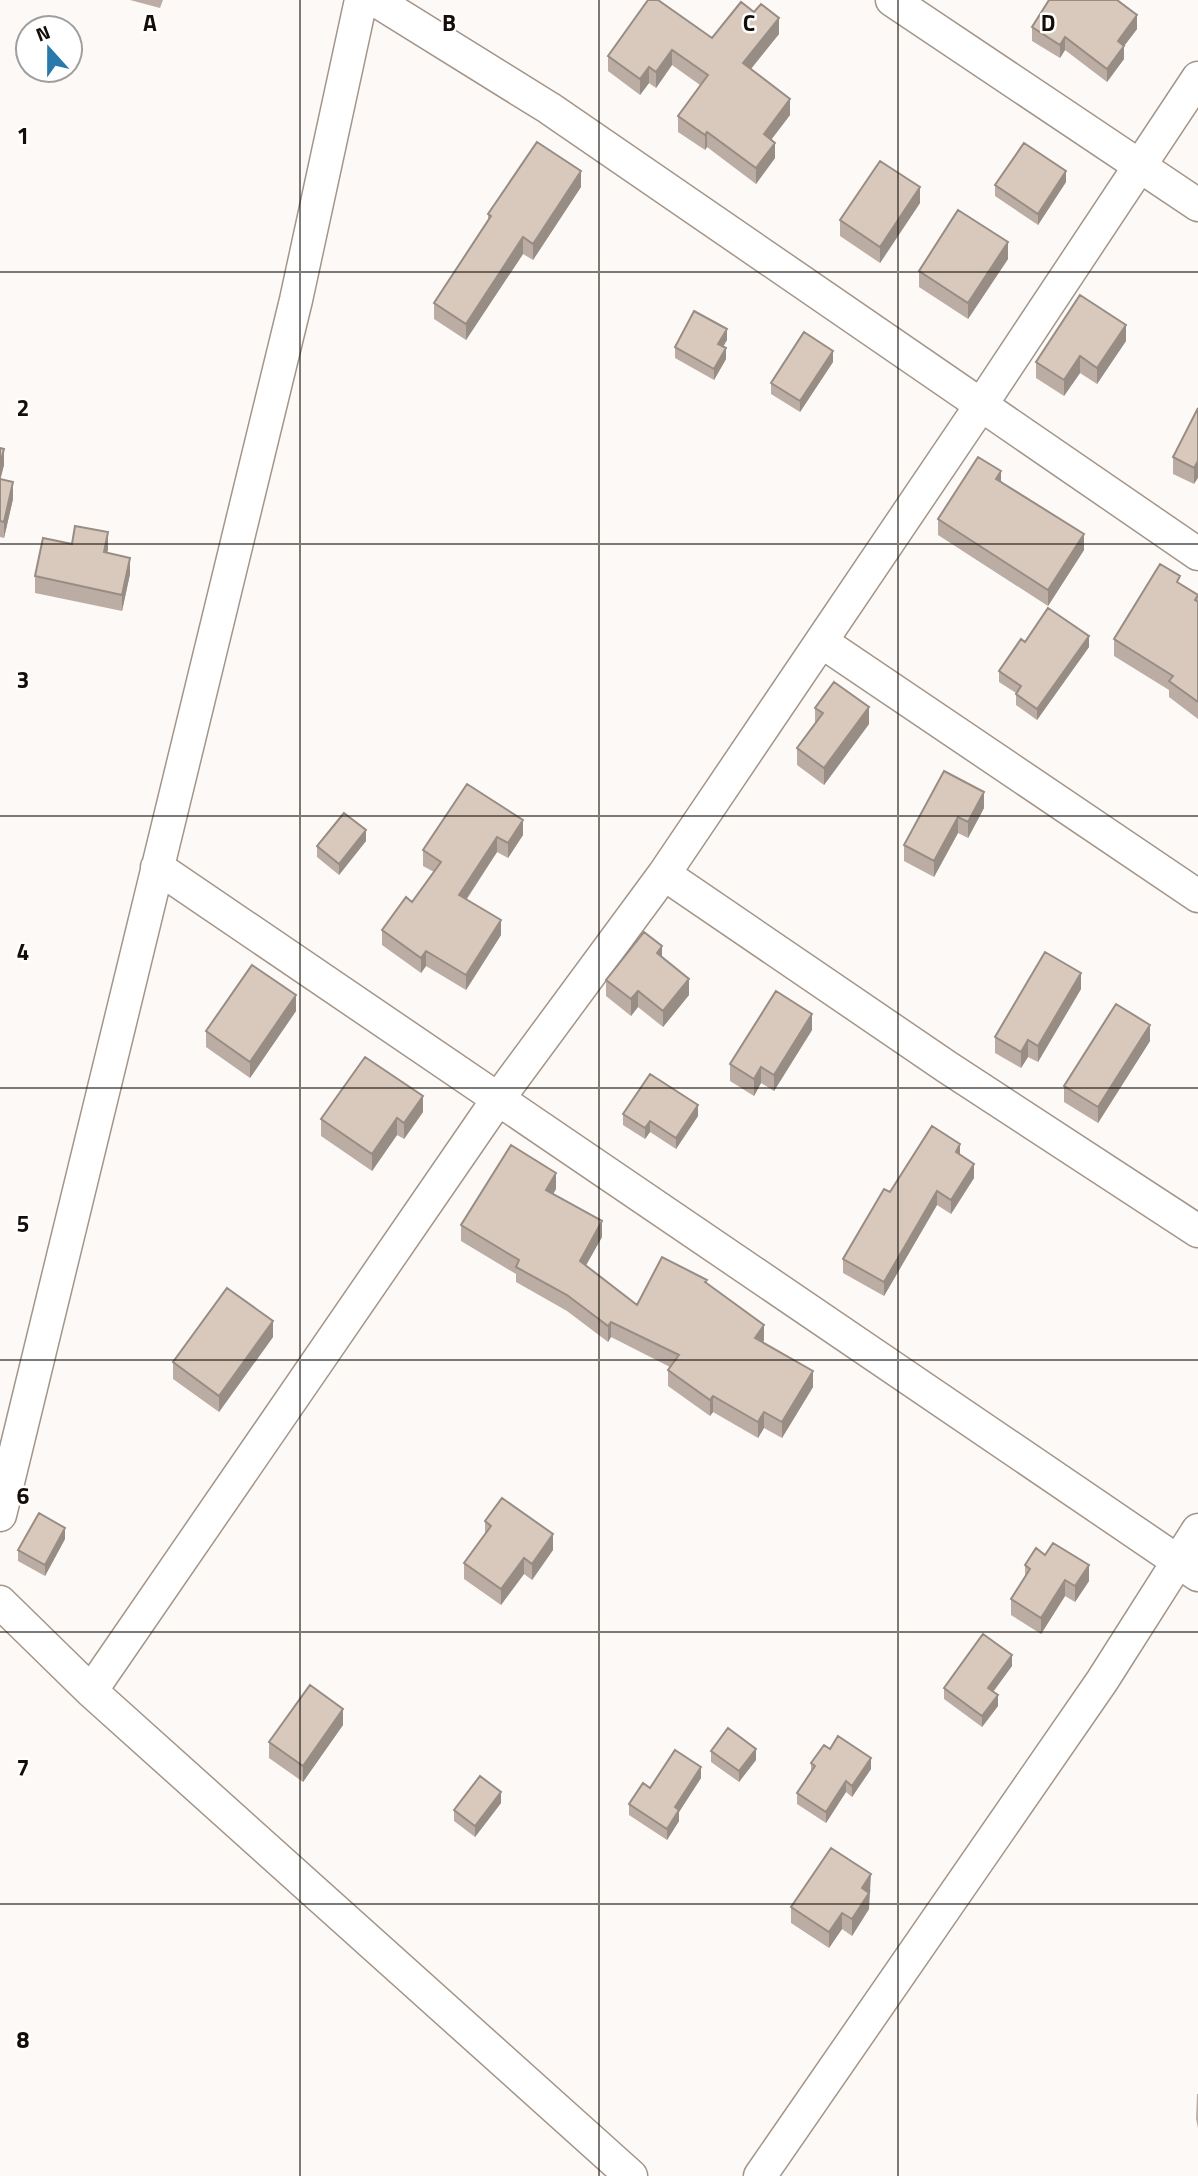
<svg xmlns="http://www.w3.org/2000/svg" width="1198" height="2176" font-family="'Titillium Web',sans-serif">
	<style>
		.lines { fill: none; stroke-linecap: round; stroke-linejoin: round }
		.minor-casing { stroke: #a39589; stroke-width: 35 }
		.minor { stroke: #fff; stroke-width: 32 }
		.wall { fill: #bbada3 }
		.shaded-wall { fill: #988d84 }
		.building { fill: #d9c9bd; stroke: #988d84; stroke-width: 2 }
		.grid { fill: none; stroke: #130e0a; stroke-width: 2; stroke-opacity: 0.55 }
		.grid-label { font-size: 23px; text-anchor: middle; font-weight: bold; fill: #130e0a; stroke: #fff; stroke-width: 5; stroke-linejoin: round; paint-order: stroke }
	</style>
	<rect width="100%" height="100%" fill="#fdf9f7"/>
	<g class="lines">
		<defs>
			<path id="minor" d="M375 0 549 108 1198 554
				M892 0 1198 205
				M822 642 1198 896
				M157 867 1198 1575
				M664 874 947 1067 1198 1231
				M0 1515 296 300 361 0
				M0 1602 91 1691 631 2176
				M91 1691 498 1099 664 874 981 405 1198 78
				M760 2176 1102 1681 1198 1530"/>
		</defs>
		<use href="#minor" class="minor-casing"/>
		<use href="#minor" class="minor"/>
	</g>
	<path class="wall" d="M130 0H163L160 8Z
		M1032 27 1137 29 1124 46V59L1107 82 1065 50 1060 58 1032 41Z
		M779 34 750 69 790 115 771 140 775 158 756 184 707 147 705 150 678 132V116L700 85 672 65 656 88 649 83 640 95 608 71V56L712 38Z
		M1066 182 1038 225 995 196V185Z
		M581 187 533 260 523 254 466 340 434 319V303L488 220V214Z
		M920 203 880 263 840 236V220Z
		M1008 259 968 319 919 287V271Z
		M727 340 723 347 726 359 714 380 675 358V347Z
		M1126 341 1097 384 1080 373 1064 396 1036 378V362Z
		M833 362 800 412 771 394V383Z
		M1198 408 1194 484 1173 474V457Z
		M0 448 4 465 0 479 13 499 4 538 0 537Z
		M1001 481 1084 550 1048 606 938 535V519Z
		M72 544 108 549 107 553 130 574 122 611 35 593V576Z
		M1180 584 1198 595V719L1169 697V690L1114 656V639Z
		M1025 642 1089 647 1037 720 1016 705V693L999 682V671Z
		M815 708 869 724 824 785 797 765V748L815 723Z
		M944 771 984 808 968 838 958 833 934 877 904 861V845Z
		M467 784 523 835 508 858 497 852 467 899 501 935 466 990 426 966 421 973 382 945V930L412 902 434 872 423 866V850Z
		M366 841 339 875 317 857V846Z
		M662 958 689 995 663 1027 638 1007 631 1016 606 996V980Z
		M1081 989 1038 1062 1028 1057 1021 1068 995 1053V1037Z
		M296 1011 250 1078 206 1047V1031Z
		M812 1030 774 1091 761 1083 754 1096 730 1081V1064Z
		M1150 1041 1098 1123 1064 1102V1086Z
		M423 1112 404 1139 397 1135 372 1171 321 1136V1119Z
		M623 1114 698 1116 676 1149 650 1132 645 1139 623 1125Z
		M960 1155 974 1178 951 1214 937 1205 884 1296 843 1273V1259Z
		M556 1189 553 1194 602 1237 586 1265 637 1305 707 1283 764 1340 763 1343 813 1387 782 1438 764 1428 758 1438 713 1412 710 1416 668 1386V1370L670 1367 611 1337 608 1342 567 1311 516 1282V1274L461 1241V1225Z
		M273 1337 219 1412 173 1379V1362Z
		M485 1521 553 1550 532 1580 524 1574 501 1605 464 1579V1563L485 1534Z
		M65 1539 45 1576 18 1561V1550Z
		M1025 1565 1089 1581 1075 1602 1065 1596 1041 1634 1011 1615V1599L1025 1577Z
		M1012 1666 993 1691 998 1706 982 1727 944 1699V1688Z
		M343 1725 303 1782 269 1758V1742Z
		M830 1749 871 1769 852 1797 846 1792 826 1823 797 1804V1793L811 1772V1763Z
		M711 1751 756 1760 739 1782 711 1762Z
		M701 1778 679 1812V1821L667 1840 629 1815V1804L650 1788Z
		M501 1803 475 1837 454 1821V1810Z
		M871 1890 869 1893V1909L852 1936 842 1929 829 1948 791 1923V1907Z
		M1197 2094H1198V2128L1196 2119Z"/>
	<path class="shaded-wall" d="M1137 15V29L1118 54V41Z
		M779 18V34L743 79V63Z
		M1065 37V50L1060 58V45Z
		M1124 46V59L1107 82V69Z
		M672 50V65L656 88V72Z
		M649 67V83L640 95V79Z
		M790 99V115L764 149V134Z
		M707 132V147L705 150V135Z
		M775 143V158L756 184V168Z
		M581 171V187L533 260V244Z
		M1066 171V182L1038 225V214Z
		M920 187V203L880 263V247Z
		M523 237V254L466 340V324Z
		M1008 242V259L968 319V303Z
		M1126 325V341L1097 384V368Z
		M727 329V340L718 355V344Z
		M726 348V359L714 380V369Z
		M833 351V362L800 412V401Z
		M1080 356V373L1064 396V380Z
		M4 449V465L0 481V464Z
		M1198 461V478L1194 484V468Z
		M1001 471V488L996 479Z
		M13 482V499L4 538V522Z
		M108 532V549L104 568V552Z
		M1084 534V550L1048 606V590Z
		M130 558V574L122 611V595Z
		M1089 636V647L1037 720V709Z
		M869 707V724L824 785V768Z
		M984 792V808L968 838V822Z
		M958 817V833L934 877V861Z
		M523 820V835L508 858V843Z
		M366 830V841L339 875V864Z
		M497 837V852L459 910V895Z
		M501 920V935L466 990V975Z
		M662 946V963L657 953Z
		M426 951V966L421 973V958Z
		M1081 973V989L1038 1062V1046Z
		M689 979V995L663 1027V1011Z
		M638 991V1007L631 1016V999Z
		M296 995V1011L250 1078V1062Z
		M812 1014V1030L774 1091V1075Z
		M1150 1025V1041L1098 1123V1107Z
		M1028 1040V1057L1021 1068V1052Z
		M761 1067V1083L754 1096V1079Z
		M423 1096V1112L404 1139V1123Z
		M698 1105V1116L676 1149V1138Z
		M397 1118V1135L372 1171V1154Z
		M650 1121V1132L645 1139V1128Z
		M960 1144V1158L956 1152Z
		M974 1164V1178L951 1214V1200Z
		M556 1173V1189L546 1206V1190Z
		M937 1191V1205L884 1296V1282Z
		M602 1221V1237L580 1276V1261Z
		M273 1321V1337L219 1412V1396Z
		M611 1322V1337L608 1342V1326Z
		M764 1325V1340L755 1354V1338Z
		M813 1371V1387L782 1438V1422Z
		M713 1396V1412L710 1416V1400Z
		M764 1412V1428L758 1438V1422Z
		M65 1528V1539L45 1576V1565Z
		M553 1534V1550L532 1580V1564Z
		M524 1558V1574L501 1605V1589Z
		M1089 1565V1581L1075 1602V1586Z
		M1065 1580V1596L1041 1634V1618Z
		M1012 1655V1666L988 1699V1688Z
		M998 1695V1706L982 1727V1716Z
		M343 1709V1725L303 1782V1766Z
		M756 1749V1760L739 1782V1771Z
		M871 1758V1769L852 1797V1786Z
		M701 1767V1778L679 1812V1821L667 1840V1829L675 1807Z
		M846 1781V1792L826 1823V1812Z
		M501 1792V1803L475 1837V1826Z
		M871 1874 869 1909 852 1936V1919L862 1888Z
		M842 1913V1929L829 1948V1932Z"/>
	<path class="building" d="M648 0H658L712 38 741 2 754 12 761 4 779 18 743 63 790 99 764 134 775 143 756 168 707 132 705 135 678 116 708 75 672 50 656 72 649 67 640 79 608 56Z
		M1049 0H1117L1137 15 1118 41 1124 46 1107 69 1065 37 1060 45 1032 27Z
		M537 142 581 171 533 244 523 237 466 324 434 303 491 216 488 214Z
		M1024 143 1066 171 1038 214 995 185Z
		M880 161 920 187 880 247 840 220Z
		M958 210 1008 242 968 303 919 271Z
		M1080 295 1126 325 1097 368 1080 356 1064 380 1036 362Z
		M694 311 727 329 718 344 726 348 714 369 675 347Z
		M804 332 833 351 800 401 771 383Z
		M1198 408V461L1194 468 1173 457Z
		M0 448 4 449 0 464Z
		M978 457 1001 471 996 479 1084 534 1048 590 938 519Z
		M0 479 13 482 4 522 0 521Z
		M75 526 108 532 104 552 130 558 122 595 35 576 43 538 72 544Z
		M1160 564 1180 576 1177 582 1198 595 1195 600 1198 602V702L1169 681 1173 676 1114 639Z
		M1048 608 1089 636 1037 709 1016 694 1021 686 999 671 1021 639 1025 642Z
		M834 682 869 707 824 768 797 748 823 713 815 708Z
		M944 771 984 792 968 822 958 817 934 861 904 845Z
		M467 784 523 820 508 843 497 837 459 895 501 920 466 975 426 951 421 958 382 930 406 897 412 902 441 862 423 850Z
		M344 813 366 830 339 864 317 846Z
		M644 932 662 946 657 953 689 979 663 1011 638 991 631 999 606 980Z
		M1045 952 1081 973 1038 1046 1028 1040 1021 1052 995 1037Z
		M252 965 296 995 250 1062 206 1031Z
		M776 991 812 1014 774 1075 761 1067 754 1079 730 1064Z
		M1116 1004 1150 1025 1098 1107 1064 1086Z
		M365 1057 423 1096 404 1123 397 1118 372 1154 321 1119Z
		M650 1074 698 1105 676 1138 650 1121 645 1128 623 1114Z
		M932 1126 960 1144 956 1152 974 1164 951 1200 937 1191 884 1282 843 1259 884 1189 890 1192Z
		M511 1145 556 1173 546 1190 602 1221 580 1261 637 1305 662 1257 707 1280 705 1282 764 1325 755 1338 813 1371 782 1422 764 1412 758 1422 713 1396 710 1400 668 1370 679 1355 611 1322 608 1326 567 1295 516 1267 519 1260 461 1225Z
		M227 1288 273 1321 219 1396 173 1362Z
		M502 1498 553 1534 532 1564 524 1558 501 1589 464 1563 491 1526 485 1521Z
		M39 1513 65 1528 45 1565 18 1550Z
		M1053 1543 1089 1565 1075 1586 1065 1580 1041 1618 1011 1599 1030 1569 1025 1565 1036 1548 1045 1555Z
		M983 1634 1012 1655 988 1688 998 1695 982 1716 944 1688Z
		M310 1685 343 1709 303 1766 269 1742Z
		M728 1728 756 1749 739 1771 711 1751Z
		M838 1736 871 1758 852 1786 846 1781 826 1812 797 1793 815 1766 811 1763 824 1745 830 1749Z
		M675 1750 701 1767 675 1807 679 1810 667 1829 629 1804 643 1783 650 1788Z
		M480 1776 501 1792 475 1826 454 1810Z
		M831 1848 871 1874 862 1888 869 1893 852 1919 842 1913 829 1932 791 1907Z"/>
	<path class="grid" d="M300 0V2176M599 0V2176M898 0V2176M0 272H1198M0 544H1198M0 816H1198M0 1088H1198M0 1360H1198M0 1632H1198M0 1904H1198"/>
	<g class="grid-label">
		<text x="150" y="31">A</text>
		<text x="449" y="31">B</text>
		<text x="749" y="31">C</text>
		<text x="1048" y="31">D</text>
		<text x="23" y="144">1</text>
		<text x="23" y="416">2</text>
		<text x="23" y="688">3</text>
		<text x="23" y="960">4</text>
		<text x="23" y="1232">5</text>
		<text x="23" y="1504">6</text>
		<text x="23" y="1776">7</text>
		<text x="23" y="2048">8</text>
	</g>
	<g transform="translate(49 49) rotate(339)"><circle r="33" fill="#ffffff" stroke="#a19f9d" stroke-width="2"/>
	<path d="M0-5L12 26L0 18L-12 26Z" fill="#287aab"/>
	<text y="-10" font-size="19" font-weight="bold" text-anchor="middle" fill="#130e0a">N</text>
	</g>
</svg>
